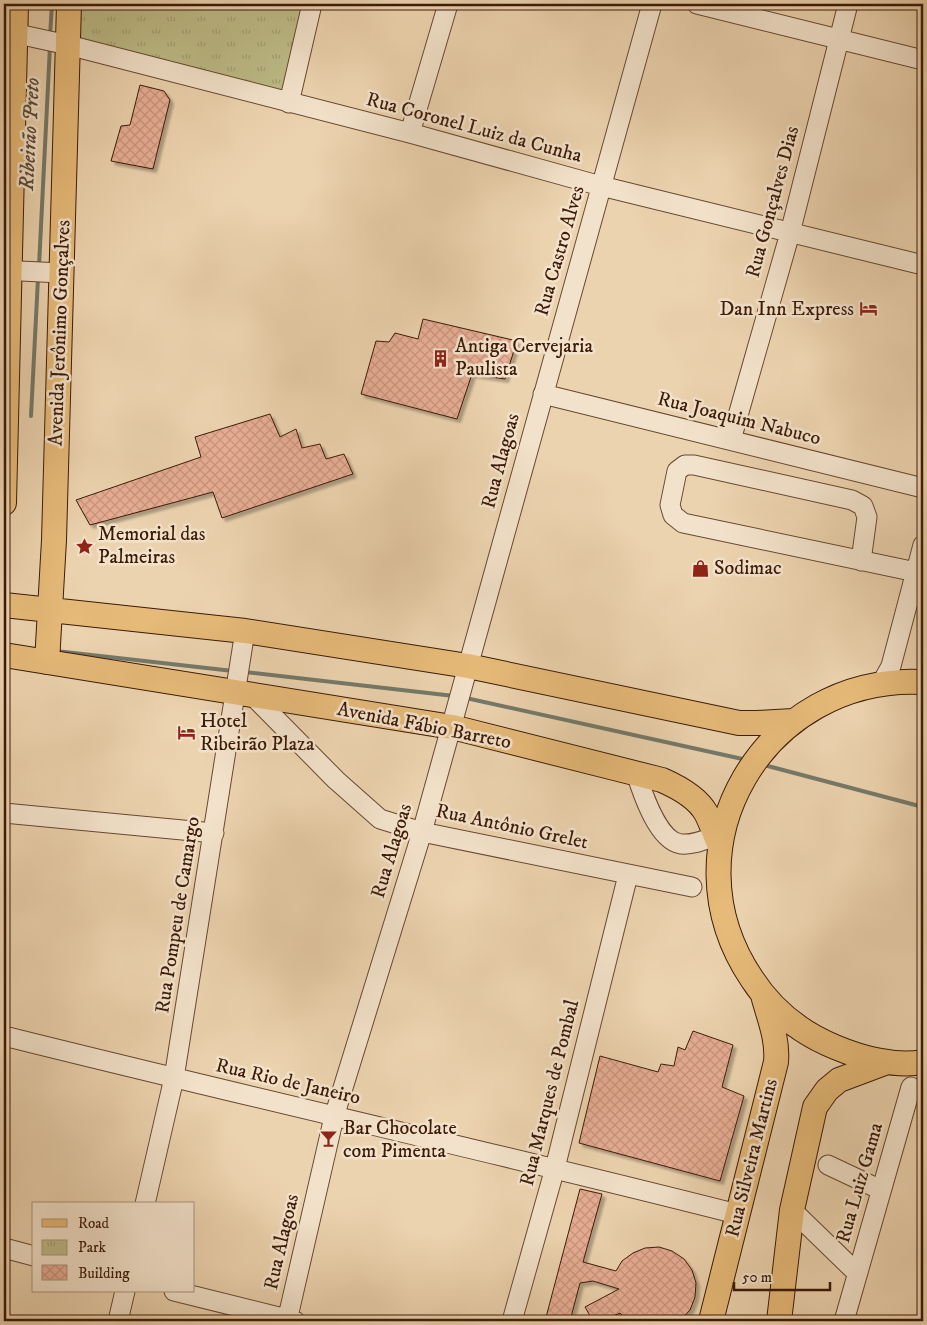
<svg xmlns="http://www.w3.org/2000/svg" width="927" height="1325" font-family="'IM FELL DW Pica',serif">
	<style>
		.park { fill: url(#park-tufts); stroke: #7c6a48 }
		.lines { fill: none; stroke-linecap: round; stroke-linejoin: round }
		.stream { stroke: #74796a; stroke-width: 4 }
		.building { fill: url(#building-cross-hatch); stroke: #3c1a08; filter: url(#shadow) }
		.minor-casing { stroke: #684832; stroke-width: 21 }
		.major-casing { stroke: #3c1a08; stroke-width: 26 }
		.minor { stroke: #f3e2cb; stroke-width: 19 }
		.major { stroke: #e6ba78; stroke-width: 24 }
		.labels { text-anchor: middle; dominant-baseline: central; stroke-width: 5; stroke-linejoin: round; paint-order: stroke }
		.street-label { font-size: 20px; fill: #3c1a08; stroke: #f3e2cb }
		.poi-label { font-size: 20px; fill: #3c1a08; stroke: #f3e2cb; text-anchor: start }
		.water-label { font-size: 21px; font-style: italic; fill: #584939; stroke: #f3e2cb }
	</style>
	<defs>
		<pattern id="park-tufts" width="24" height="20" patternUnits="userSpaceOnUse" patternTransform="scale(1.25)"><rect width="24" height="20" fill="#bdbb87"/><path d="M3 7l-1-3M5 7V3M7 7l1-3M15 17l-1-3M17 17v-4M19 17l1-3" fill="none" stroke="#a3a073"/></pattern>
		<pattern id="building-cross-hatch" width="8" height="8" patternUnits="userSpaceOnUse" patternTransform="scale(1.25)"><rect width="8" height="8" fill="#e8ae95"/><path d="M0 0l8 8M0 8l8-8" fill="none" stroke="#c8957f"/></pattern>
		<filter id="shadow"><feDropShadow dx="3.5" dy="3.5" stdDeviation="1" flood-color="#0004"/></filter>
	</defs>
	<rect width="100%" height="100%" fill="#ecd3af"/>
	<filter id="stains"><feTurbulence type="fractalNoise" baseFrequency=".004" numOctaves="4"/><feColorMatrix values="0 0 0 0 .2 0 0 0 0 .09 0 0 0 0 .02 0 0 0 .5 -.17"/></filter>
	<radialGradient id="worn" r=".72"><stop offset=".6" stop-color="#630" stop-opacity="0"/><stop offset="1" stop-color="#630" stop-opacity=".3"/></radialGradient>
	<path class="park" d="M77 4H304L283 95 75 41Z"/>
	<g class="lines">
		<path class="stream" d="M50 36 52 4
			M39 266 50 46
			M31 416 38 278
			M56 651 233 671
			M245 672 454 696
			M466 698 747 760
			M764 765 923 807"/>
	</g>
	<path class="building" d="M140 85 164 91 170 100 153 169 111 161 121 126 130 125Z
		M423 319 517 341 505 379 472 374 457 419 361 394 376 341 389 342 395 333 418 339Z
		M270 414 280 437 296 429 302 448 320 444 326 459 344 454 353 474 222 518 213 492 90 525 76 500 201 457 195 437Z
		M693 1031 733 1045 722 1087 744 1096 720 1181 579 1143 600 1056 658 1072 661 1064 674 1066 678 1047 685 1050Z
		M580 1189 602 1194 583 1262 616 1271 622 1261 633 1253 645 1248 659 1247 672 1251 684 1259 692 1270 696 1283 695 1297 690 1310 680 1321H628L620 1313 602 1321H593L585 1307 619 1289 593 1281 580 1283 570 1321H545Z"/>
	<g class="lines">
		<defs>
			<path id="minor" d="M697 4 923 60
				M4 31 68 45 410 133 601 186 923 265
				M289 103 312 4
				M410 133 448 4
				M4 267 21 271 61 273
				M543 394 923 488
				M731 440 790 233 848 4
				M861 561 867 517 863 506 852 500 694 465H685L677 471 670 505 673 515 683 523 916 572
				M881 684 891 666 895 651 923 545
				M252 695 336 780 380 819 422 832 692 887
				M636 773C642 792 658 841 681 844 694 845 704 840 715 836
				M4 813 214 833
				M4 1036C248 1097 493 1152 737 1214
				M828 1165 881 1190
				M145 1204 174 1078 245 631
				M792 1210 857 1273
				M4 1248 34 1256
				M174 1291 295 1321
				M118 1321 125 1291
				M287 1321 334 1117 422 832 652 4
				M512 1321 555 1168 628 875
				M844 1321 911 1087"/>
			<path id="major" d="M4 503 16 4
				M4 605 245 631 468 666 739 723H757L793 721
				M4 655 452 727 662 780C678 787 697 797 706 813 712 824 715 836 720 846
				M47 662 54 540 69 4
				M923 682C765 674 662 846 752 979 772 1010 801 1033 835 1047 861 1058 895 1067 923 1062
				M711 1321 776 1062C778 1040 770 1020 764 999
				M779 1321 792 1210 815 1107 827 1090 839 1080 887 1062"/>
		</defs>
		<use href="#minor" class="minor-casing"/>
		<use href="#major" class="major-casing"/>
		<use href="#minor" class="minor"/>
		<use href="#major" class="major"/>
	</g>
	<defs>
		<symbol id="hotel-bare" viewBox="-9 -9 18 18"><path d="M-6-4.5h1.5V1H6V5H4.5V3h-9V5H-6ZM-4 0a1.8 1.8 0 1 1 3.6 0ZM.5 0V-2.5h3Q6-2.5 6 0Z" fill="#8f2418" stroke="#f3e2cb" stroke-width="2.5" paint-order="stroke"/></symbol>
		<symbol id="building-bare" viewBox="-9 -9 18 18"><path d="M-4-6H4V6H1V3H-1V6H-4ZM-2.5-4.3h1.7v1.8h-1.7ZM.8-4.3h1.7v1.8H.8ZM-2.5-1h1.7V.8h-1.7ZM.8-1h1.7V.8H.8Z" fill="#8f2418" stroke="#f3e2cb" stroke-width="2.5" paint-order="stroke"/></symbol>
		<symbol id="sight-bare" viewBox="-9 -9 18 18"><path d="M0-6L1.8-2.2L6-1.7L2.9 1.2L3.7 5.4L0 3.3L-3.7 5.4L-2.9 1.2L-6-1.7L-1.8-2.2Z" fill="#8f2418" stroke="#f3e2cb" stroke-width="2.5" paint-order="stroke"/></symbol>
		<symbol id="shop-bare" viewBox="-9 -9 18 18"><path d="M-5-2.5h2.3a2.7 3.5 0 0 1 5.4 0H5L5.5 6h-11ZM-1.5-2.5h3a1.5 2.3 0 0 0-3 0Z" fill="#8f2418" stroke="#f3e2cb" stroke-width="2.5" paint-order="stroke"/></symbol>
		<symbol id="bar-bare" viewBox="-9 -9 18 18"><path d="M-6-5H6L.8 .8V4.5H3.5V6h-7V4.5H-.8V.8Z" fill="#8f2418" stroke="#f3e2cb" stroke-width="2.5" paint-order="stroke"/></symbol>
	</defs>
	<g fill-rule="evenodd">
		<use href="#hotel-bare" x="856" y="296" width="25" height="25"/>
		<use href="#building-bare" x="428" y="346" width="25" height="25"/>
		<use href="#sight-bare" x="72" y="534" width="25" height="25"/>
		<use href="#shop-bare" x="688" y="556" width="25" height="25"/>
		<use href="#hotel-bare" x="174" y="720" width="25" height="25"/>
		<use href="#bar-bare" x="316" y="1126" width="25" height="25"/>
	</g>
	<g class="labels">
		<g class="street-label">
			<text transform="translate(474 128) rotate(15)">Rua Coronel Luiz da Cunha</text>
			<text transform="translate(773 202) rotate(-75)">Rua Gonçalves Dias</text>
			<text transform="translate(560 251) rotate(-74)">Rua Castro Alves</text>
			<text transform="translate(60 333) rotate(-88)">Avenida Jerônimo Gonçalves</text>
			<text transform="translate(739 419) rotate(14)">Rua Joaquim Nabuco</text>
			<text transform="translate(501 461) rotate(-75)">Rua Alagoas</text>
			<text transform="translate(424 726) rotate(11)">Avenida Fábio Barreto</text>
			<text transform="translate(512 827) rotate(12)">Rua Antônio Grelet</text>
			<text transform="translate(392 851) rotate(-73)">Rua Alagoas</text>
			<text transform="translate(178 915) rotate(-81)">Rua Pompeu de Camargo</text>
			<text transform="translate(288 1082) rotate(13)">Rua Rio de Janeiro</text>
			<text transform="translate(550 1093) rotate(-76)">Rua Marques de Pombal</text>
			<text transform="translate(752 1158) rotate(-76)">Rua Silveira Martins</text>
			<text transform="translate(860 1183) rotate(-74)">Rua Luiz Gama</text>
			<text transform="translate(282 1242) rotate(-77)">Rua Alagoas</text>
		</g>
		<g class="poi-label">
			<text x="854" y="309" text-anchor="end">Dan Inn Express</text>
			<text x="455" y="346">Antiga Cervejaria<tspan x="455" dy="23">Paulista</tspan></text>
			<text x="98" y="534">Memorial das<tspan x="98" dy="23">Palmeiras</tspan></text>
			<text x="714" y="568">Sodimac</text>
			<text x="200" y="721">Hotel<tspan x="200" dy="23">Ribeirão Plaza</tspan></text>
			<text x="343" y="1128">Bar Chocolate<tspan x="343" dy="23">com Pimenta</tspan></text>
		</g>
		<g class="water-label">
			<text transform="translate(30 134) rotate(-87)">Ribeirão Preto</text>
		</g>
	</g>
	<rect width="927" height="1325" fill="none" stroke="#ecd3af" stroke-width="20"/>
	<rect x="5" y="5" width="917" height="1315" fill="none" stroke="#3c1a08" stroke-width="2.5"/>
	<rect x="10" y="10" width="907" height="1305" fill="none" stroke="#3c1a08"/>
	<rect x="32" y="1202" width="162" height="90" fill="#f3e2cb" stroke="#aa927d"/>
	<rect x="42" y="1219" width="25" height="8" fill="#e6ba78" stroke="#aa927d"/>
	<text x="78" y="1228" font-size="15" fill="#3c1a08">Road</text>
	<rect x="42" y="1240" width="25" height="15" fill="url(#park-tufts)" stroke="#aa927d"/>
	<text x="78" y="1252" font-size="15" fill="#3c1a08">Park</text>
	<rect x="42" y="1265" width="25" height="15" fill="url(#building-cross-hatch)" stroke="#aa927d"/>
	<text x="78" y="1278" font-size="15" fill="#3c1a08">Building</text>
	<path d="M734 1282v8h96v-8" fill="none" stroke="#3c1a08" stroke-width="2.5"/>
	<text x="742" y="1282" font-size="15" fill="#3c1a08" stroke="#f3e2cb" stroke-width="4" paint-order="stroke">50 m</text>
	<rect width="100%" height="100%" filter="url(#stains)"/>
	<rect width="100%" height="100%" fill="url(#worn)"/>
</svg>
